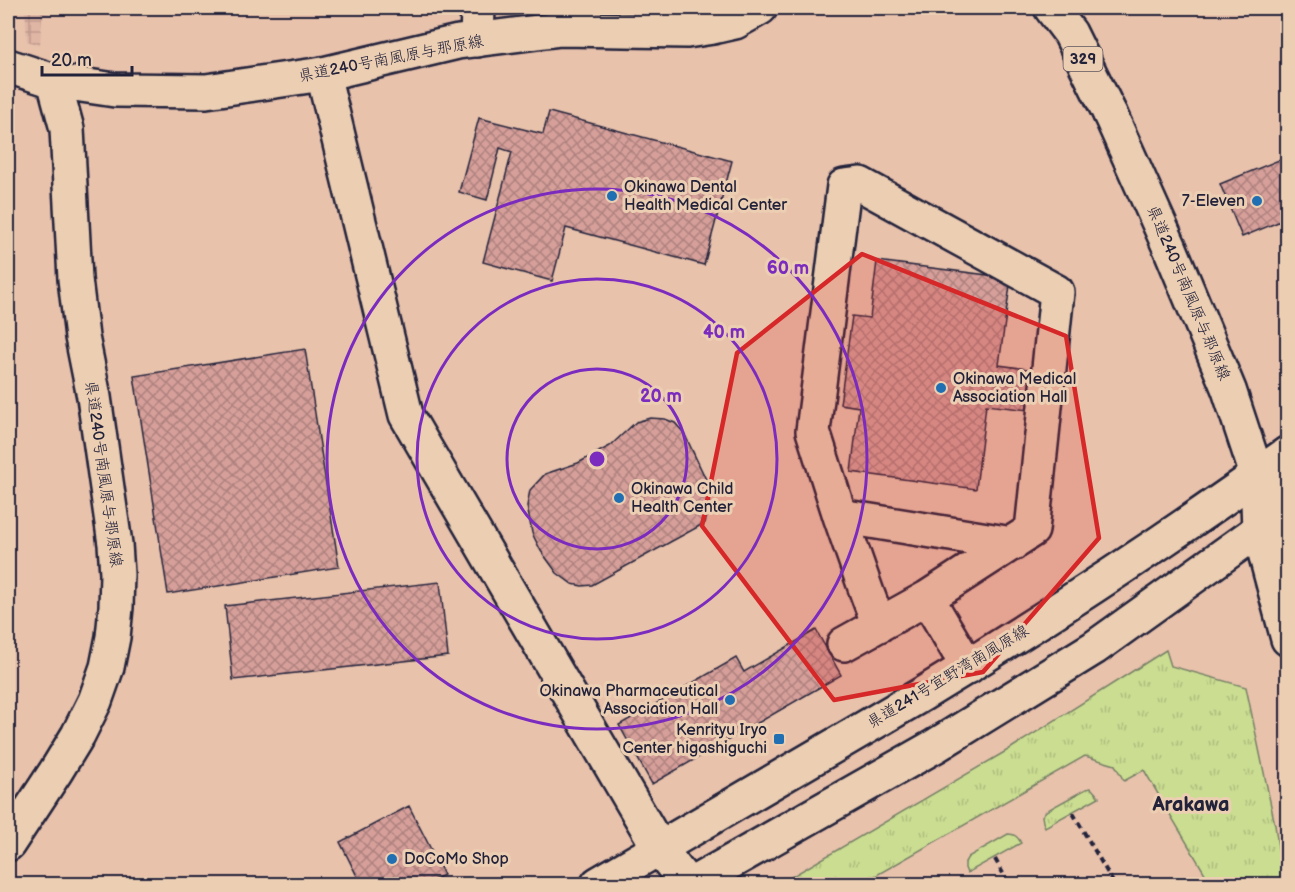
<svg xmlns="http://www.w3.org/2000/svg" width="1295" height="892" font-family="'Balsamiq Sans','Klee One',sans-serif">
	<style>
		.industrial { fill: url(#industrial-grid) }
		.grass { fill: url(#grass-tufts); stroke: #768066; stroke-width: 1.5 }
		.building { fill: url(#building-cross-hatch); stroke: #22223b; stroke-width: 1.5 }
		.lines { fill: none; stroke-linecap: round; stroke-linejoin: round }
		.minor-casing { stroke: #22223b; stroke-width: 38 }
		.major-casing { stroke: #22223b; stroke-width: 38 }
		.highway-casing { stroke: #22223b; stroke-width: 38 }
		.path { stroke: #22223b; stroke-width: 4; stroke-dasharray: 6 4.5; stroke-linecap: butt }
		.minor { stroke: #ecceb2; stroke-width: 33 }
		.major { stroke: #ecceb2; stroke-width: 33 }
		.highway { stroke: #ecceb2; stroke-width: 33 }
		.marked { fill: #d62828; fill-opacity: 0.2; stroke: #d62828; stroke-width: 4.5; stroke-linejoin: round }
		.ring { fill: none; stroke: #7b2cbf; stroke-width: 3 }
		.poi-dot { fill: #1f6fb2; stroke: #ecceb2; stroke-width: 2 }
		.labels { text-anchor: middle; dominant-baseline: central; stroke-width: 6; stroke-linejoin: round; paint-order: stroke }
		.shield { fill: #ecceb2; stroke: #5f565f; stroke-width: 1.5 }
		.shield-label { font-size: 15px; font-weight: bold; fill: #22223b }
		.street-label { font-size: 16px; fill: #22223b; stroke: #ecceb2 }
		.poi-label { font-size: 16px; fill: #22223b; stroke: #ecceb2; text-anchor: start }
		.quarter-label { font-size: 20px; font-weight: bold; fill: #22223b; stroke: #ecceb2 }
		.centre { fill: #7b2cbf; stroke: #ecceb2; stroke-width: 3 }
		.ring-label { font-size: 18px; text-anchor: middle; font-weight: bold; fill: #7b2cbf; stroke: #ecceb2; stroke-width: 6; stroke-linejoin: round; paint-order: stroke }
	</style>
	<defs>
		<pattern id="industrial-grid" width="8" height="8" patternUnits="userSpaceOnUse" patternTransform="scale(1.5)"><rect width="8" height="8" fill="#dfb5a4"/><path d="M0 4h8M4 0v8" fill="none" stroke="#bf9b8e"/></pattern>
		<pattern id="grass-tufts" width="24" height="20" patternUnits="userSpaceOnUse" patternTransform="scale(1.5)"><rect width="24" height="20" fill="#cbdd91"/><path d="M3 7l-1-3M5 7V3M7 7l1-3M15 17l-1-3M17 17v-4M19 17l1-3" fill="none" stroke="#aebd7e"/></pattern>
		<pattern id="building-cross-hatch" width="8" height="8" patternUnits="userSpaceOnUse" patternTransform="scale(1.5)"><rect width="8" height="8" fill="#d69f99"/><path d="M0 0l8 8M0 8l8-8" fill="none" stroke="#ad817e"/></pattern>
	</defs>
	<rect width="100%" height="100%" fill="#e9c2ac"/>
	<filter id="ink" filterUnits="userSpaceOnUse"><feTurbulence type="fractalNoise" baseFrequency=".0167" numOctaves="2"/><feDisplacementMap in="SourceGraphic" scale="12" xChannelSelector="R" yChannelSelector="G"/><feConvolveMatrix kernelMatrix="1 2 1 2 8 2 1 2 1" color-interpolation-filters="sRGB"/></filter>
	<g filter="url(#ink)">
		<path class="industrial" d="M25 8H57L42 18 40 45 27 41Z"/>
		<path class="grass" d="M1166 650 1171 666 1246 687 1275 825 1283 884H1211L1144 770 1124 781 1115 765 1085 756 861 884H779L1008 750Z
			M1091 788 1099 797 1045 827 1043 822 1042 816 1046 811 1086 789Z
			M1008 834C1015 834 1018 837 1021 843L967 873 965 868V862L968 857Z"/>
		<path class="building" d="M365 8H380L369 14Z
			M549 112 732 161 704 265 566 228 552 281 483 262 512 152 500 148 487 200 459 192 479 118 543 134Z
			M1284 158 1288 167V218L1242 237 1220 184Z
			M877 261 1011 278 999 365 1042 371 1037 411 986 405 976 489 851 472 859 407 840 404 852 316 870 318Z
			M305 349 339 567 168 594 134 376Z
			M650 418 665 419 675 423 684 433 710 488 709 508 705 523 592 585 582 586 572 584 557 573 541 551 532 533 527 506 530 490 545 474 578 463 610 446 636 422Z
			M440 582 448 656 233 680 225 606Z
			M816 630 841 675 652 784 619 725 736 658 744 672Z
			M409 806 444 875 426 884H361L340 842Z"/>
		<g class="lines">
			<defs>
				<path id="minor" d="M477 40 478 8
					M323 74 406 415 659 848 687 884
					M840 516 1012 544
					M927 598 968 667
					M844 644 927 598 1032 530 1057 292 860 184 844 186 813 431 840 516 867 593 879 625"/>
				<path id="major" d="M8 66 54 81 115 90 206 91 323 74 458 42 561 29 687 31 713 27 735 22 760 8
					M1110 114 1170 248 1229 390 1257 475
					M8 844 56 771 78 735 95 701 107 667 113 637 116 607 117 574 115 544 94 397 82 337 75 279 67 129 54 81
					M598 884 921 695C1046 619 1169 539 1288 453
					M692 884 935 746 1094 648 1281 514"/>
				<path id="highway" d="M1051 8 1070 33 1110 114
					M1257 475 1259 530 1288 639
					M1257 475 1288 511"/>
			</defs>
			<use href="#minor" class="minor-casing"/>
			<use href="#major" class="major-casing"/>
			<use href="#highway" class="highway-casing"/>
			<path class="path" d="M1073 813 1114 884
				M995 859 1009 884"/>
			<use href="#minor" class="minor"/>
			<use href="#major" class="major"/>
			<use href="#highway" class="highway"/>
		</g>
	</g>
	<path class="marked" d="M862 254 1066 336 1099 538 983 672 834 700 702 526 737 353Z"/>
	<g class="ring">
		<circle cx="597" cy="459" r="90"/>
		<circle cx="597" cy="459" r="180"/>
		<circle cx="597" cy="459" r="270"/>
	</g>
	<g class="poi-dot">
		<circle cx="612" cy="196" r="6"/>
		<circle cx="1257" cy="201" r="6"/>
		<circle cx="941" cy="388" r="6"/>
		<circle cx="619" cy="498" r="6"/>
		<circle cx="730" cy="700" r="6"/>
		<rect x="773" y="733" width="12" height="12" rx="3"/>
		<circle cx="392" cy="859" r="6"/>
	</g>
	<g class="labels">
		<rect class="shield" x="1063.5" y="47" width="39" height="24" rx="4.5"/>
		<g class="shield-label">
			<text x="1083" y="59">329</text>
		</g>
		<g class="street-label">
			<text transform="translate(391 59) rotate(-11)">県道240号南風原与那原線</text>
			<text transform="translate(1188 293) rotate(67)">県道240号南風原与那原線</text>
			<text transform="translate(103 474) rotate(82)">県道240号南風原与那原線</text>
			<text transform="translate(948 677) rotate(-31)">県道241号宜野湾南風原線</text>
		</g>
		<g class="poi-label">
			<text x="624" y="187">Okinawa Dental<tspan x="624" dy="18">Health Medical Center</tspan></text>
			<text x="1245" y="201" text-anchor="end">7-Eleven</text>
			<text x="953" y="379">Okinawa Medical<tspan x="953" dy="18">Association Hall</tspan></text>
			<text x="631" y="489">Okinawa Child<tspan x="631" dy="18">Health Center</tspan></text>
			<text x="718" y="691" text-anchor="end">Okinawa Pharmaceutical<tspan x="718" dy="18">Association Hall</tspan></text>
			<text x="767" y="730" text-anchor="end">Kenrityu Iryo<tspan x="767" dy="18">Center higashiguchi</tspan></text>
			<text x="404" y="859">DoCoMo Shop</text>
		</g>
		<g class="quarter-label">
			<text x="1191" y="805">Arakawa</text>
		</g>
	</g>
	<circle cx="597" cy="459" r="9" class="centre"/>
	<g class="ring-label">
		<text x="788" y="274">60 m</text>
		<text x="724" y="338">40 m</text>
		<text x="661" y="402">20 m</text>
	</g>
	<rect width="1295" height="892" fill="none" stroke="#ecceb2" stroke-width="30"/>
	<rect x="15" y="15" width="1265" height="862" fill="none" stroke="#22223b" stroke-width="2" filter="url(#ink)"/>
	<path d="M42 66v9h90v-9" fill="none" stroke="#22223b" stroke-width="3"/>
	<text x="51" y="66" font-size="18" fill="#22223b" stroke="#ecceb2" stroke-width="4.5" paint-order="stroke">20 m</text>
</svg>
